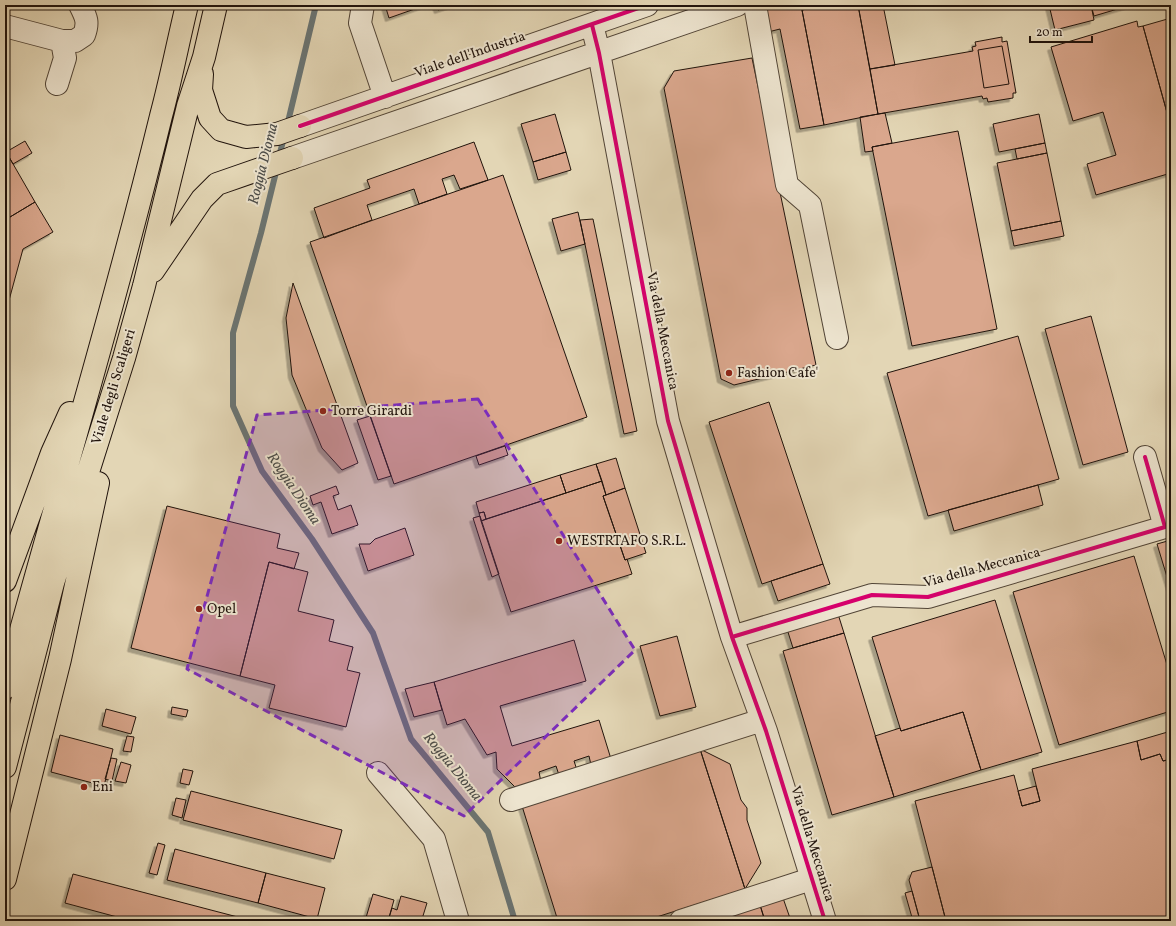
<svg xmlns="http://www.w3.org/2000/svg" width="1176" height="926" font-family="Vollkorn,serif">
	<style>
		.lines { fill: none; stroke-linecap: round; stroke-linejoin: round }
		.stream { stroke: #6a7574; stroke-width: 6 }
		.building { fill: #daa78d; stroke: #20130c; filter: url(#shadow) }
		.minor-casing { stroke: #514436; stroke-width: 24 }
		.highway-casing { stroke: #20130c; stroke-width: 24 }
		.minor { stroke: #ede4cf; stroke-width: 22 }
		.highway { stroke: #e3d6b5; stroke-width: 22 }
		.cycleway-casing { stroke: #ede4cf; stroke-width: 6 }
		.cycleway { stroke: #d6006c; stroke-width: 4 }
		.marked { fill: #7b2cbf; fill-opacity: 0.2; stroke: #7b2cbf; stroke-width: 3; stroke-dasharray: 8 5; stroke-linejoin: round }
		.poi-dot { fill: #8f2418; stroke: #ede4cf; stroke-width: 1.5 }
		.labels { text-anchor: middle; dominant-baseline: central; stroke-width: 4; stroke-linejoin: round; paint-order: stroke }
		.street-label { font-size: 14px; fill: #20130c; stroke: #ede4cf }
		.poi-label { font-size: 14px; fill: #20130c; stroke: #ede4cf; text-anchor: start }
		.water-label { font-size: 15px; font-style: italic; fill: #4b4c49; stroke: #ede4cf }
	</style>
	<defs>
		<filter id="shadow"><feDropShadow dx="-3.5" dy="3.5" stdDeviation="0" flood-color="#0004"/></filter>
	</defs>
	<rect width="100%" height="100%" fill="#e3d6b5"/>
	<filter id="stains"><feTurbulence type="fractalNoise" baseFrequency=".005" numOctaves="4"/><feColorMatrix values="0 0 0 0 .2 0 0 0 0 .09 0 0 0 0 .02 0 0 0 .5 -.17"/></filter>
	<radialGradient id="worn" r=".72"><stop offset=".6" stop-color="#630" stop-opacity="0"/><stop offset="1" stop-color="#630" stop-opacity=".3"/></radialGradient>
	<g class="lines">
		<path class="stream" d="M287 126 316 5
			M279 157 284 137
			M277 168 261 233 233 333V406L262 471 312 539 373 633 411 739 488 832 515 921"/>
	</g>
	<path class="building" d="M385 5H426L389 18Z
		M436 5H453L438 10Z
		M776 5H826L802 10 824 125 800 129 780 29 764 33 761 10Z
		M826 5H858L878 114 824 125 802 10Z
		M858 5H883L895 65 870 69Z
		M1049 5H1091L1094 20 1055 30Z
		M1091 5H1131L1094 16Z
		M1171 18V127L1143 26Z
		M1137 21 1138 27 1143 26 1171 127V173L1096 195 1087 164 1116 155 1103 112 1073 121 1051 47Z
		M1002 37V42L1007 41 1016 93H1013V98L988 102 987 98 983 99 982 96 878 114 870 69 973 51 972 47 976 46 975 42Z
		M1002 46 1009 84 984 88 978 50Z
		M752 58 816 365 734 385 721 379 664 88 674 71Z
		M885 113 892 143 872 147 873 151 865 152 860 117Z
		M555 114 566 152 533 162 521 124Z
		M1039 114 1045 143 999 152 993 124Z
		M958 131 997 329 912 346 872 147Z
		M25 141 32 153 13 164 6 152Z
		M474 142 488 180 460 189 454 175 442 179 447 194 419 204 414 189 367 205 372 220 324 238 314 208 370 188 367 180Z
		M1045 143 1047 153 1017 159 1015 149Z
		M5 150 35 202 5 220Z
		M566 152 571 170 538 180 533 162Z
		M1047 153 1061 221 1011 231 997 163Z
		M503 175 587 417 394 484 310 242Z
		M35 202 53 232 23 249 5 315V220Z
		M578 212 585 244 561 251 552 219Z
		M593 219 637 431 624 434 580 220Z
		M1061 221 1064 236 1014 246 1011 231Z
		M293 283 358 463 342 470 322 448 292 375 286 318Z
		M1091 316 1128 452 1083 465 1045 329Z
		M1018 336 1059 479 928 516 887 373Z
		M769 402 823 564 762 584 709 422Z
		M370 416 391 476 378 480 357 420Z
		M505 446 508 455 479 465 476 456Z
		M616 458 625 488 606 495 596 464Z
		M596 464 602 481 566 493 560 475Z
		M560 475 566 493 486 519 484 512 479 513 476 502Z
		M602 481 606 495 603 496 625 560 627 559 632 574 511 612 481 521Z
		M1038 485 1043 505 954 531 948 510Z
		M336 486 339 494 333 496 338 510 351 505 358 525 332 534 321 502 313 505 310 496Z
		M625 488 646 553 625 560 603 496Z
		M167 506 280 534 277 548 299 553 294 569 269 562 240 676 131 648Z
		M484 512 486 519 481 521 479 513Z
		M480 516 499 574 492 577 473 518Z
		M405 528 414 555 368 571 359 544H370L375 539Z
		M1171 540V590L1157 544Z
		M1134 556 1171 678V711L1059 745 1013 592Z
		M269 562 308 572 298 611 334 620 329 641 353 647 347 670 360 673 346 727 269 708 275 685 240 676Z
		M823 564 830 584 778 601 771 581Z
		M995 600 1042 752 981 770 963 712 901 731 872 637Z
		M838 614 844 633 793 648 787 629Z
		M844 633 894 797 832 815 783 651Z
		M677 636 696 707 660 716 640 646Z
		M574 640 586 681 500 706 512 746 599 720 611 759 591 765 589 756 574 761 577 770 559 775 556 766 539 772 541 782 517 789 497 769 496 752 487 755 465 719 447 725 434 682Z
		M434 682 442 710 414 717 405 689Z
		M172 707 188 710 186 717 171 714Z
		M106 709 136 717 131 734 102 726Z
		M963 712 981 770 894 797 875 736 900 728 901 731Z
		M1171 731V759L1163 761 1160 754 1141 760 1137 741Z
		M60 735 113 749 104 786 51 772Z
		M127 736 134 737 131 752 123 751Z
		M1137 741 1141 760 1160 754 1163 761 1171 759V921H946L915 801 1014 775 1022 806 1040 801 1032 769Z
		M700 749 745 889 644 921H558L522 806Z
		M700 749 730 764 741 800 747 808V820L761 863 745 889Z
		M111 758 117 759 112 781 105 779Z
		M121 762 131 765 126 783 115 781Z
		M183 769 193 771 189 785 180 783Z
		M1036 786 1040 801 1022 806 1018 791Z
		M191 791 342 830 334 859 183 820Z
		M176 798 186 800 182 818 172 815Z
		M158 843 165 845 157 875 149 873Z
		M175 849 266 873 258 903 167 880Z
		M932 867 946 921H920L912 891 909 880 912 872Z
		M266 873 325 888 317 919 258 903Z
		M73 874 253 921H132L65 903Z
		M912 891 920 920 914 921H913L905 893Z
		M373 894 394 900 388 921H365Z
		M401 896 427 903 422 919 416 917 415 921H388L392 908 397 910Z
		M783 898 791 921H765L760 905Z
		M760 905 765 921H710Z"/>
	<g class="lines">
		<defs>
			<path id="minor" d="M363 5 360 23 385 97
				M755 5 787 185 810 205 837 338
				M592 25 599 53 668 421 732 637 766 731 825 921
				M5 26 62 41H75L84 35C89 22 86 17 80 5
				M57 84 65 58 62 41
				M300 126 647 5
				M292 158 737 5
				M732 637 872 595 928 597 1165 527 1145 457
				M378 773 434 839 458 921
				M511 800 762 720
				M681 921 811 879"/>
			<path id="highway" d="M202 74 201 90 210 118 221 130 246 137 277 134 300 126
				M153 271 202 199 217 184 292 158
				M5 581 52 453 70 413
				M5 688C57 497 114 308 161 116 171 79 178 42 187 5
				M5 767 53 583 124 358 144 286 188 106 204 57 216 5
				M5 879 60 659 98 483"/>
		</defs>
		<use href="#minor" class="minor-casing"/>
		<use href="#highway" class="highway-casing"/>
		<use href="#minor" class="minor"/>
		<use href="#highway" class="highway"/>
		<defs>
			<path id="cycleway" d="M592 25 599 53 668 421 732 637 766 731 825 921
				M300 126 647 5
				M732 637 872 595 928 597 1165 527 1145 457"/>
		</defs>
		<use href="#cycleway" class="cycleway-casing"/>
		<use href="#cycleway" class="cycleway"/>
	</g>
	<path class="marked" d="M478 399 635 650 464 816 187 669 257 415Z"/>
	<g class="poi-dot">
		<circle cx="729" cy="373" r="4"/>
		<circle cx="323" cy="411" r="4"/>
		<circle cx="559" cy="541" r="4"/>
		<circle cx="199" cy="609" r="4"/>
		<circle cx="84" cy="787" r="4"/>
	</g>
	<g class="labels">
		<g class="street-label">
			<text transform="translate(470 55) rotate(-19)">Viale dell'Industria</text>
			<text transform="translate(662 331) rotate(79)">Via della Meccanica</text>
			<text transform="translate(114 387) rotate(-73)">Viale degli Scaligeri</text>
			<text transform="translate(982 568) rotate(-15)">Via della Meccanica</text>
			<text transform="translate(812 844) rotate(73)">Via della Meccanica</text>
		</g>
		<g class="poi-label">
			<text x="737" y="373">Fashion Cafe'</text>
			<text x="331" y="411">Torre Girardi</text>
			<text x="567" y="541">WESTRTAFO S.R.L.</text>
			<text x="207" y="609">Opel</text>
			<text x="92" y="787">Eni</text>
		</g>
		<g class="water-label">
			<text transform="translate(264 164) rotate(-76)">Roggia Dioma</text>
			<text transform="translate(293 489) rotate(56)">Roggia Dioma</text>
			<text transform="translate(452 767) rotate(51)">Roggia Dioma</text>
		</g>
	</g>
	<rect width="1176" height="926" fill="none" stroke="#e3d6b5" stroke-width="20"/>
	<rect x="6" y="6" width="1164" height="914" fill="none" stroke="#20130c" stroke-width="2"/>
	<rect x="10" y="10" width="1156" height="906" fill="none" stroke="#20130c"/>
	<path d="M1030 36v6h62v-6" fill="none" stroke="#20130c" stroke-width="2"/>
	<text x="1036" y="36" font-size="12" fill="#20130c" stroke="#ede4cf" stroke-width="3" paint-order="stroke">20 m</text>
	<rect width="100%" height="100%" filter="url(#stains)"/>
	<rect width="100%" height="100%" fill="url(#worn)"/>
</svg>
